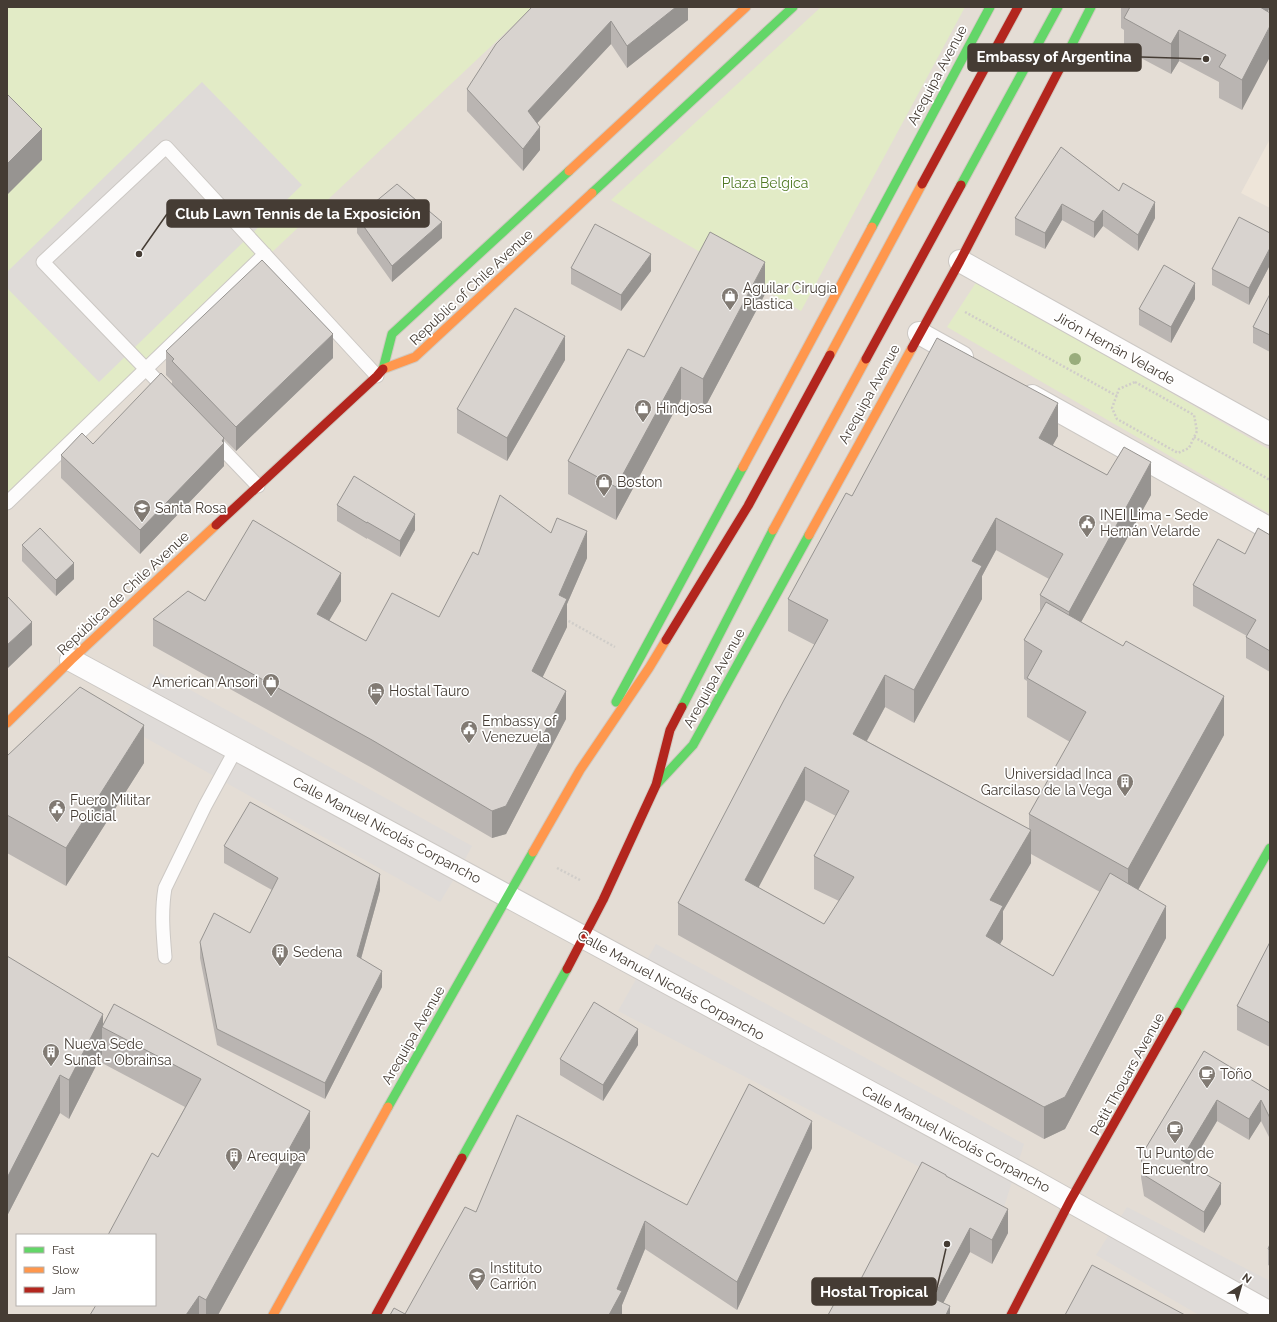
<svg xmlns="http://www.w3.org/2000/svg" width="1277" height="1322" font-family="Raleway,sans-serif">
	<style>
		.residential { fill: #e4ddd5; fill-rule: evenodd }
		.education { fill: #eee5d9 }
		.green { fill: #e2ebc6 }
		.parking { fill: #dfdbd8 }
		.lines { fill: none; stroke-linecap: round; stroke-linejoin: round }
		.lane-casing { stroke: #ccc8c4; stroke-width: 15 }
		.street-casing { stroke: #ccc8c4; stroke-width: 24 }
		.fast-casing { stroke: #d1c9c0; stroke-width: 11 }
		.slow-casing { stroke: #d1c9c0; stroke-width: 11 }
		.jam-casing { stroke: #d1c9c0; stroke-width: 11 }
		.path { stroke: #d0cdc9; stroke-width: 2.5; stroke-dasharray: 2 2; stroke-linecap: butt }
		.lane { stroke: #fdfcfc; stroke-width: 13 }
		.street { stroke: #fdfcfc; stroke-width: 22 }
		.fast { stroke: #63d668; stroke-width: 9 }
		.slow { stroke: #ff974d; stroke-width: 9 }
		.jam { stroke: #b3261e; stroke-width: 9 }
		.tree { fill: #99ad7c }
		.wall { fill: #bab5b2; fill-rule: evenodd }
		.shaded-wall { fill: #979491 }
		.building { fill: #d8d3cf; stroke: #979491; fill-rule: evenodd }
		.labels { text-anchor: middle; dominant-baseline: central; stroke-width: 3.5; stroke-linejoin: round; paint-order: stroke }
		.street-label { font-size: 14px; fill: #453c34; stroke: #fff }
		.park-label { font-size: 14px; fill: #517a24; stroke: #fff }
		.poi-label { font-size: 14px; fill: #453c34; stroke: #fff; text-anchor: start }
		.leader { fill: none; stroke: #453c34; stroke-width: 1.5 }
		.callout-dot { fill: #453c34; stroke: #fff; stroke-width: 1.5 }
		.callout { fill: #453c34; stroke: #453c34; stroke-width: 1.5 }
		.callout-label { font-size: 15px; text-anchor: middle; font-weight: bold; fill: #fff }
	</style>
	<rect width="100%" height="100%" fill="#f0ece8"/>
	<path class="residential" d="M7 7H1270V1315H7ZM17 1235H155V1305H17Z"/>
	<path class="education" d="M1270 139V208L1241 193Z"/>
	<path class="green" d="M7 7H533L7 501Z
		M821 7H965L801 311 611 200Z
		M977 281 1270 450V514L947 327Z"/>
	<path class="parking" d="M202 82 302 185 99 382 7 288V272Z
		M158 672 472 846 460 869 440 902 119 723Z
		M656 944 1024 1144 1003 1210 618 1011Z
		M1127 1207 1270 1281V1315H1199L1096 1255Z"/>
	<g class="lines">
		<defs>
			<path id="lane" d="M167 391 43 262 166 147 377 376
				M212 438 258 486
				M7 503 265 254
				M165 957C163 934 161 911 165 888L205 806 236 749"/>
			<path id="street" d="M960 261 1270 434
				M919 333 962 357
				M1032 396 1270 529
				M71 660 1034 1181 1270 1313"/>
			<path id="fast" d="M1059 70 1091 7
				M961 185 1058 7
				M592 193 793 7
				M872 227 990 7
				M383 369 392 334 569 171
				M616 702 743 467
				M682 707 773 530
				M656 785 693 745 809 535
				M1177 1012 1270 848
				M388 1107 533 852
				M462 1158 567 969"/>
			<path id="slow" d="M569 171 746 7
				M830 355 922 184
				M383 369 415 357 592 193
				M743 467 872 227
				M773 530 866 359
				M809 535 912 348
				M7 723 71 660 216 525
				M533 852 580 770 649 668 666 640
				M273 1315 388 1107"/>
			<path id="jam" d="M922 184 1018 7
				M912 348 960 261 1059 70
				M866 359 961 185
				M216 525 377 376 383 369
				M666 640 748 506 830 355
				M567 969 603 900 656 785 670 730 682 707
				M376 1315 462 1158
				M1011 1315 1070 1201 1177 1012"/>
		</defs>
		<use href="#lane" class="lane-casing"/>
		<use href="#street" class="street-casing"/>
		<use href="#fast" class="fast-casing"/>
		<use href="#slow" class="slow-casing"/>
		<use href="#jam" class="jam-casing"/>
		<path class="path" d="M965 312 1117 396
			M1135 382 1194 415 1197 431 1189 448 1178 453 1117 419 1112 408 1119 389Z
			M1194 437 1270 480
			M565 619 615 647
			M557 868 580 880"/>
		<use href="#lane" class="lane"/>
		<use href="#street" class="street"/>
		<use href="#fast" class="fast"/>
		<use href="#slow" class="slow"/>
		<use href="#jam" class="jam"/>
	</g>
	<circle class="tree" cx="1075" cy="359" r="6"/>
	<path class="wall" d="M532 7H688V20L627 68 611 44 537 123 540 150 523 171 467 111V89Z
		M1121 7H1270L1268 12 1242 110 1219 98V82L1179 61 1171 74 1124 49V30L1121 28Z
		M1061 147 1155 218 1138 251 1103 226 1094 238 1062 220 1045 249 1015 235V218Z
		M357 217 442 238 392 282 357 233Z
		M1270 233V265L1249 305 1212 285V269Z
		M571 268 651 271 621 311 571 284Z
		M765 294 703 411 681 399 616 520 568 494V461L644 357Z
		M1270 294V352L1253 343V327Z
		M1195 299 1171 343 1139 325V309Z
		M166 351 333 358 236 451 224 439V466L140 554 61 478V455L93 444 172 384V381L166 375Z
		M565 360 507 461 457 433V409Z
		M1058 436 1052 445 1107 475 1151 495 1081 622 1224 735 1138 890 1166 938 1065 1129 1044 1139 678 935V903L815 645 788 631V599L852 496ZM996 550 1049 579 1040 595V612L1024 640V679L1027 681V717L1070 742 1029 814V829L867 741 885 707 914 723 982 599V576ZM805 800 836 816 814 856V889L839 901 824 924 758 887ZM1031 854 1100 892 1053 976 999 944 1003 939V911L1031 863Z
		M337 505 415 530 400 557 367 538V539L337 521Z
		M1270 535V672L1246 658V637L1247 636 1193 606V585L1245 554Z
		M22 545 74 579 56 596 22 561Z
		M478 555 587 558 567 604V627L542 678 566 719 506 834 492 838 372 768 153 646V619L205 601H341L329 620 366 641 439 617Z
		M7 756 144 763 66 886 7 853Z
		M224 846 380 890 361 959 382 987 325 1099 217 1045 200 958V942L250 933 272 890 224 863Z
		M1270 942V1047L1237 1030V1006Z
		M7 956 103 1024 114 1004 310 1148 218 1315H90L155 1305 158 1157 185 1107 102 1063V1054L69 1119 60 1113 7 1216Z
		M638 1045 603 1101 560 1075V1059Z
		M1204 1051 1270 1091V1139L1261 1121 1249 1140 1217 1121 1191 1165 1221 1204 1204 1233 1144 1196 1141 1177V1156Z
		M812 1148 737 1310 645 1249 622 1305V1315L405 1314 476 1212 687 1205Z
		M946 1177 1008 1233 992 1264 970 1252 943 1303 950 1315 850 1300Z
		M1270 1244V1266L1268 1265V1249Z"/>
	<path class="shaded-wall" d="M676 7H688V20L627 68V46Z
		M1255 7H1270L1255 35Z
		M611 21V44L528 133V111Z
		M1270 26V57L1242 110V80Z
		M1179 30V61L1171 74V44Z
		M540 127V150L523 171V149Z
		M42 129V160L7 195V164Z
		M1155 202V218L1138 251V235Z
		M1062 204V220L1045 249V233Z
		M1103 210V226L1094 238V222Z
		M442 222V238L392 282V266Z
		M1270 248V265L1249 305V288Z
		M651 254V271L621 311V295Z
		M765 262V294L703 411V379Z
		M1195 283V299L1171 343V327Z
		M333 334V358L236 451V427Z
		M565 336V360L507 461V438Z
		M681 367V399L616 520V487Z
		M1058 403V436L1039 470V438Z
		M224 438V466L140 554V530Z
		M1151 462V495L1069 644V612Z
		M415 514V530L400 557V541Z
		M996 518V550L982 576V599L914 723V690L972 561Z
		M587 531V558L567 604V627L532 699V671L559 595Z
		M74 563V579L56 596V580Z
		M341 573V601L317 641V614Z
		M32 622V645L7 669V645Z
		M885 675V707L853 766V734Z
		M566 691V719L506 834 492 838V811Z
		M1224 696V735L1128 908V869Z
		M144 725V763L66 886V848Z
		M805 767V800L745 913V880Z
		M1031 830V863L1003 911V939L986 969V936L990 900Z
		M380 874V890L357 973V956Z
		M1166 906V938L1065 1129 1044 1139V1107Z
		M382 971V987L325 1099V1083Z
		M103 1014V1027H102V1054L69 1119V1080Z
		M638 1029V1045L603 1101V1085Z
		M60 1075V1113L7 1216V1178Z
		M1217 1100V1121L1181 1181V1160Z
		M1261 1100V1121L1249 1140V1119Z
		M310 1111V1148L218 1315H206V1300Z
		M812 1121V1148L737 1310V1282Z
		M1221 1183V1204L1204 1233V1212Z
		M1008 1209V1233L992 1264V1240Z
		M645 1221V1249L622 1305V1315H609L617 1289Z
		M970 1228V1252L937 1315 933 1298Z
		M199 1296V1315H186Z
		M950 1306V1315H946Z"/>
	<path class="building" d="M532 7H676L627 46 611 21 528 111 540 127 523 149 467 89 496 44Z
		M1130 7H1260L1270 13V26L1242 80 1219 67 1226 55 1179 30 1171 44 1124 18Z
		M7 94 42 129 7 164Z
		M1061 147 1119 191 1123 183 1155 202 1138 235 1103 210 1094 222 1062 204 1045 233 1015 218Z
		M397 184 442 222 392 266 357 217Z
		M1239 217 1270 233V248L1249 288 1212 269Z
		M595 224 651 254 621 295 571 268Z
		M710 232 765 262 703 379 681 367 616 487 568 461 628 349 644 357Z
		M262 260 333 334 236 427 172 361 174 359 166 351Z
		M1164 265 1195 283 1171 327 1139 309Z
		M1270 294V335L1253 327Z
		M515 308 565 336 507 438 457 409Z
		M937 338 1058 403 1039 438 1107 475 1124 447 1151 462 1069 612 1040 595 1063 554 996 518 972 561 982 566 914 690 885 675 853 734 1031 830 990 900 1003 906 986 936 1053 976 1110 873 1166 906 1065 1097 1044 1107 678 903 784 700 828 620 788 599 846 493 852 496ZM805 767 849 791 814 856 854 877 824 924 745 880Z
		M161 373 224 438 222 441 224 443 140 530 61 455 82 433 93 444Z
		M354 476 415 514 400 541 367 522V523L337 505Z
		M500 495 551 533 557 518 587 531 559 595 567 599 532 671 566 691 506 806 492 811 372 740 153 619 188 591 205 601 253 520 341 573 317 614 366 641 392 593 439 617 473 552 478 555Z
		M40 528 74 563 56 580 22 545Z
		M1258 528 1270 535V651L1246 637 1256 620 1193 585 1218 539 1245 554Z
		M7 596 32 622 7 645Z
		M1046 602 1123 646 1126 641 1224 696 1128 869 1029 814 1086 712 1027 678 1042 651 1024 640Z
		M80 687 144 725 66 848 7 815V756Z
		M250 802 380 874 357 956 382 971 325 1083 217 1029 200 942 214 913 250 933 278 878 224 846Z
		M1270 942V1023L1237 1006Z
		M7 956 103 1014 69 1080 60 1075 7 1178Z
		M594 1002 638 1029 603 1085 560 1059Z
		M114 1004 310 1111 206 1300 199 1296 186 1315H90L96 1305H155V1235H108L152 1153 158 1157 201 1079 102 1027Z
		M1204 1051 1270 1091V1118L1261 1100 1249 1119 1217 1100 1181 1160 1221 1183 1204 1212 1144 1175 1141 1156Z
		M749 1084 812 1121 737 1282 645 1221 617 1289 622 1291 609 1315H390L394 1308 405 1314 465 1207 476 1212 517 1115 687 1205Z
		M922 1162 946 1175V1176L1008 1209 992 1240 970 1228 933 1298 950 1306 946 1315H828L839 1295 850 1300Z
		M1270 1244V1250L1268 1249Z
		M1092 1265 1185 1315H1065Z"/>
	<defs>
		<symbol id="shop-pin" viewBox="-11 -11 22 30"><path d="M0 17L-7.5 6A9.5 9.5 0 1 1 7.5 6Z" fill="#817a73" stroke="#fff"/><path d="M-5-2.5h2.3a2.7 3.5 0 0 1 5.4 0H5L5.5 6h-11ZM-1.5-2.5h3a1.5 2.3 0 0 0-3 0Z" fill="#fff"/></symbol>
		<symbol id="school-pin" viewBox="-11 -11 22 30"><path d="M0 17L-7.5 6A9.5 9.5 0 1 1 7.5 6Z" fill="#817a73" stroke="#fff"/><path d="M0-5L7-2L0 1L-7-2ZM-4 1L0 2.5L4 1V4Q0 6-4 4Z" fill="#fff"/></symbol>
		<symbol id="civic-pin" viewBox="-11 -11 22 30"><path d="M0 17L-7.5 6A9.5 9.5 0 1 1 7.5 6Z" fill="#817a73" stroke="#fff"/><path d="M-.6-6.5H3V-4.5H.6V-3L4-1V1h2V6H-6V1h2V-1L-.6-3ZM-1.2 2.5V6h2.4V2.5Z" fill="#fff"/></symbol>
		<symbol id="hotel-pin" viewBox="-11 -11 22 30"><path d="M0 17L-7.5 6A9.5 9.5 0 1 1 7.5 6Z" fill="#817a73" stroke="#fff"/><path d="M-6-4.5h1.5V1H6V5H4.5V3h-9V5H-6ZM-4 0a1.8 1.8 0 1 1 3.6 0ZM.5 0V-2.5h3Q6-2.5 6 0Z" fill="#fff"/></symbol>
		<symbol id="building-pin" viewBox="-11 -11 22 30"><path d="M0 17L-7.5 6A9.5 9.5 0 1 1 7.5 6Z" fill="#817a73" stroke="#fff"/><path d="M-4-6H4V6H1V3H-1V6H-4ZM-2.5-4.3h1.7v1.8h-1.7ZM.8-4.3h1.7v1.8H.8ZM-2.5-1h1.7V.8h-1.7ZM.8-1h1.7V.8H.8Z" fill="#fff"/></symbol>
		<symbol id="cafe-pin" viewBox="-11 -11 22 30"><path d="M0 17L-7.5 6A9.5 9.5 0 1 1 7.5 6Z" fill="#817a73" stroke="#fff"/><path d="M-5.5-4.5H6V0H3Q3 3.5 0 3.5H-2.5Q-5.5 3.5-5.5 0ZM3-3.2v2h1.7v-2ZM-6 4.5H4V6H-6Z" fill="#fff"/></symbol>
		<symbol id="university-pin" viewBox="-11 -11 22 30"><path d="M0 17L-7.5 6A9.5 9.5 0 1 1 7.5 6Z" fill="#817a73" stroke="#fff"/><path d="M0-5L7-2L0 1L-7-2ZM-4 1L0 2.5L4 1V4Q0 6-4 4Z" fill="#fff"/></symbol>
	</defs>
	<g fill-rule="evenodd">
		<use href="#shop-pin" x="720" y="286" width="20" height="27"/>
		<use href="#shop-pin" x="633" y="398" width="20" height="27"/>
		<use href="#shop-pin" x="594" y="472" width="20" height="27"/>
		<use href="#school-pin" x="132" y="498" width="20" height="27"/>
		<use href="#civic-pin" x="1077" y="513" width="20" height="27"/>
		<use href="#shop-pin" x="261" y="672" width="20" height="27"/>
		<use href="#hotel-pin" x="366" y="681" width="20" height="27"/>
		<use href="#civic-pin" x="459" y="719" width="20" height="27"/>
		<use href="#building-pin" x="1115" y="772" width="20" height="27"/>
		<use href="#civic-pin" x="47" y="798" width="20" height="27"/>
		<use href="#building-pin" x="270" y="942" width="20" height="27"/>
		<use href="#building-pin" x="41" y="1042" width="20" height="27"/>
		<use href="#cafe-pin" x="1197" y="1064" width="20" height="27"/>
		<use href="#cafe-pin" x="1165" y="1119" width="20" height="27"/>
		<use href="#building-pin" x="224" y="1146" width="20" height="27"/>
		<use href="#university-pin" x="467" y="1266" width="20" height="27"/>
	</g>
	<g class="labels">
		<g class="street-label">
			<text transform="translate(937 75) rotate(-62)">Arequipa Avenue</text>
			<text transform="translate(471 287) rotate(-43)">Republic of Chile Avenue</text>
			<text transform="translate(1115 348) rotate(29)">Jirón Hernán Velarde</text>
			<text transform="translate(869 394) rotate(-61)">Arequipa Avenue</text>
			<text transform="translate(123 593) rotate(-43)">República de Chile Avenue</text>
			<text transform="translate(714 678) rotate(-61)">Arequipa Avenue</text>
			<text transform="translate(387 830) rotate(28)">Calle Manuel Nicolás Corpancho</text>
			<text transform="translate(671 985) rotate(29)">Calle Manuel Nicolás Corpancho</text>
			<text transform="translate(413 1035) rotate(-60)">Arequipa Avenue</text>
			<text transform="translate(1127 1074) rotate(-61)">Petit Thouars Avenue</text>
			<text transform="translate(956 1139) rotate(28)">Calle Manuel Nicolás Corpancho</text>
		</g>
		<g class="park-label">
			<text x="765" y="183">Plaza Belgica</text>
		</g>
		<g class="poi-label">
			<text x="743" y="288">Aguilar Cirugia<tspan x="743" dy="16">Plastica</tspan></text>
			<text x="656" y="408">Hindjosa</text>
			<text x="617" y="482">Boston</text>
			<text x="155" y="508">Santa Rosa</text>
			<text x="1100" y="515">INEI Lima - Sede<tspan x="1100" dy="16">Hernán Velarde</tspan></text>
			<text x="258" y="682" text-anchor="end">American Ansori</text>
			<text x="389" y="691">Hostal Tauro</text>
			<text x="482" y="721">Embassy of<tspan x="482" dy="16">Venezuela</tspan></text>
			<text x="1112" y="774" text-anchor="end">Universidad Inca<tspan x="1112" dy="16">Garcilaso de la Vega</tspan></text>
			<text x="70" y="800">Fuero Militar<tspan x="70" dy="16">Policial</tspan></text>
			<text x="293" y="952">Sedena</text>
			<text x="64" y="1044">Nueva Sede<tspan x="64" dy="16">Sunat - Obrainsa</tspan></text>
			<text x="1220" y="1074">Toño</text>
			<text x="1175" y="1153" text-anchor="middle">Tu Punto de<tspan x="1175" dy="16">Encuentro</tspan></text>
			<text x="247" y="1156">Arequipa</text>
			<text x="490" y="1268">Instituto<tspan x="490" dy="16">Carrión</tspan></text>
		</g>
	</g>
	<path class="leader" d="M1206 59L1141 57M139 254L167 214M947 1244L936 1292"/>
	<g class="callout-dot">
		<circle cx="1206" cy="59" r="4"/>
		<circle cx="139" cy="254" r="4"/>
		<circle cx="947" cy="1244" r="4"/>
	</g>
	<g class="callout">
		<rect x="968" y="44" width="173" height="27" rx="4"/>
		<rect x="167" y="200" width="262" height="27" rx="4"/>
		<rect x="812" y="1278" width="124" height="27" rx="4"/>
	</g>
	<g class="callout-label">
		<text x="1054" y="62">Embassy of Argentina</text>
		<text x="298" y="219">Club Lawn Tennis de la Exposición</text>
		<text x="874" y="1297">Hostal Tropical</text>
	</g>
	<rect width="1277" height="1322" fill="none" stroke="#453c34" stroke-width="16"/>
	<rect x="16" y="1234" width="140" height="72" fill="#ffffff" stroke="#b5b1ae"/>
	<rect x="24" y="1247" width="20" height="6" fill="#63d668" stroke="#b5b1ae"/>
	<text x="52" y="1254" font-size="12" fill="#453c34">Fast</text>
	<rect x="24" y="1267" width="20" height="6" fill="#ff974d" stroke="#b5b1ae"/>
	<text x="52" y="1274" font-size="12" fill="#453c34">Slow</text>
	<rect x="24" y="1287" width="20" height="6" fill="#b3261e" stroke="#b5b1ae"/>
	<text x="52" y="1294" font-size="12" fill="#453c34">Jam</text>
	<g transform="translate(1241 1286) rotate(37)" stroke="#ffffff" stroke-width="3" paint-order="stroke">
	<path d="M0-3L7 15L0 10L-7 15Z" fill="#453c34"/>
	<text y="-6" font-size="11" font-weight="bold" text-anchor="middle" fill="#453c34">N</text>
	</g>
</svg>
